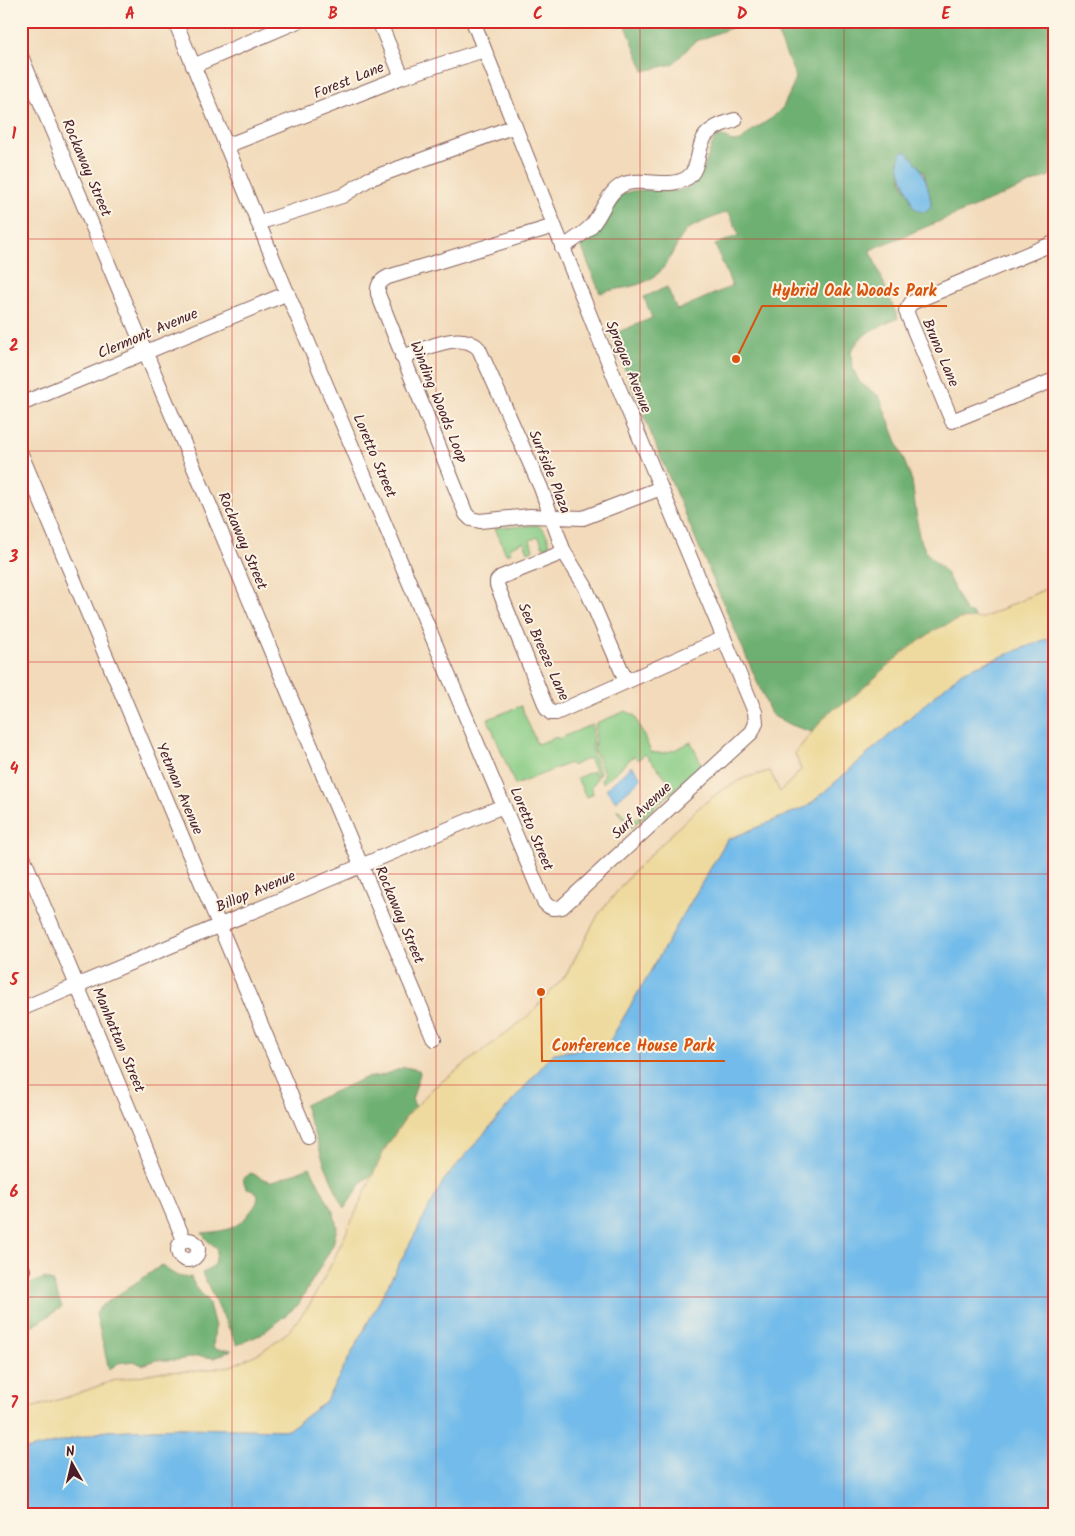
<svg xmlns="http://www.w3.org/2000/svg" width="1075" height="1536" font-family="Kalam,sans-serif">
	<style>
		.green { fill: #89cc85; stroke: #6a7658 }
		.forest { fill: #6eb072; stroke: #5c684e; fill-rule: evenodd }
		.sand { fill: #eeda9e; stroke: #9c7c64 }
		.water { fill: #72bbea; stroke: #5e6d8a }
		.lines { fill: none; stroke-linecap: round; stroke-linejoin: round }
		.minor-casing { stroke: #85605d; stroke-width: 16 }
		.minor { stroke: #fff; stroke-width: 14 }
		.grid { fill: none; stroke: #d62828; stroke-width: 1; stroke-opacity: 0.55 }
		.labels { text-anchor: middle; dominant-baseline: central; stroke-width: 4; stroke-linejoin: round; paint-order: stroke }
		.street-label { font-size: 15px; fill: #4a1f2b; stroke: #fcf5e5 }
		.leader { fill: none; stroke: #d8530f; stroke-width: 2 }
		.callout-dot { fill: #d8530f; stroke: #fcf5e5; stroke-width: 2 }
		.callout-label { font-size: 16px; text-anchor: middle; font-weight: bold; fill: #d8530f; stroke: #fcf5e5; stroke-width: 4; stroke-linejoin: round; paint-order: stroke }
		.neatline { fill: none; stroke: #d62828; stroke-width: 2 }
		.grid-label { font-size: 16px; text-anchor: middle; font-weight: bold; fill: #d62828 }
	</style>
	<rect width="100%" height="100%" fill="#fcf5e5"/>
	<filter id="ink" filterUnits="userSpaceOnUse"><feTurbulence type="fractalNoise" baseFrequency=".02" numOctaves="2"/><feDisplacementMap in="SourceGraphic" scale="10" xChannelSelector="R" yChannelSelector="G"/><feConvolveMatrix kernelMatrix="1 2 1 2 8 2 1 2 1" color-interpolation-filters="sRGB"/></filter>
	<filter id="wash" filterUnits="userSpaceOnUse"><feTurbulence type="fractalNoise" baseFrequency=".0096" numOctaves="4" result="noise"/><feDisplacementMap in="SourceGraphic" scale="20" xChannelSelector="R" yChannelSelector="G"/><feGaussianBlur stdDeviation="1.12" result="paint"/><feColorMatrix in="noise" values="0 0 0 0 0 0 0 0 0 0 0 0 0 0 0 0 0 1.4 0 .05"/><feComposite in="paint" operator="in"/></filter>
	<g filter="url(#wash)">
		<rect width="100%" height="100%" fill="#f2daba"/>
		<path class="green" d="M537 525C544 528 551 540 549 547H543L539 537 530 540 533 550 528 552 524 542 510 547 511 552 506 554 495 528Z
			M521 706 537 744 557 737 558 739 593 724 592 751 600 772 598 777 589 758 572 766 570 763 515 785 488 719Z
			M626 711 635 716 651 752C666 756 678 748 691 742L702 765 631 828 616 810H619L631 823 673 786 645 754 638 760 634 756 603 783 601 780 604 776V773L594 750 596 723Z
			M593 771 597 779 592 786 593 794 586 797 577 778Z"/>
		<path class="forest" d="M624 21H749L694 42 673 64 644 71Z
			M772 21H1054V174L870 250 898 318 870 331 859 340 851 351 852 367 860 383 879 396 912 481 919 536 926 552 947 574 962 605 965 611 973 614 975 619H960L935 630 904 652 850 700 829 712 812 732C801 729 779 721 771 714L663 463 611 335 652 318 644 297 667 287 677 310 732 286 715 245 739 235 729 212C721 214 691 226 686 231 673 246 670 267 652 278 637 288 617 288 600 293L580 243C587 235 595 229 602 221 610 213 613 200 623 194 648 182 681 203 699 178 707 167 708 150 715 138L723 136 732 142 741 141 753 130 772 118 783 107 793 86 795 75ZM899 159 924 172 931 205H912C911 197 908 192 904 185 900 178 900 167 899 159Z
			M405 1067 419 1070 420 1073 412 1100 416 1107 406 1117 385 1149 373 1175 364 1180 344 1209 325 1165 304 1105 365 1078 380 1076Z
			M310 1167 334 1214 337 1227 333 1245 298 1305 262 1334 237 1345 202 1273C216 1267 216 1262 217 1248L208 1241 202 1233C225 1231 237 1230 251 1211 256 1205 258 1202 258 1194L251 1189 246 1188 243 1179 251 1173C257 1175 264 1180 270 1181 275 1182 303 1169 310 1167Z
			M162 1265C171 1273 179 1279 191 1277L196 1288 205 1297 209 1304 215 1327 213 1347 218 1350H232L214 1358 198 1356 178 1360H157L142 1365 134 1361 118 1363 109 1370 96 1314 100 1307Z
			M44 1278 52 1281 62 1307 21 1334V1288Z"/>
		<path class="sand" d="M1054 585V636L962 672 808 806 727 840 607 1046 554 1053 444 1180 326 1401 288 1430 180 1428 106 1431 21 1451V1411L68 1397 112 1381 159 1372 197 1371 231 1366 261 1352 288 1332 310 1304 333 1261 385 1149 406 1117 432 1089 526 1018 566 975 598 915 633 872 697 809 719 792 744 778 770 771 780 792 801 770 795 753 829 712 850 700 904 652 935 630 960 619 983 618Z"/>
		<path class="water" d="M904 151 907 152C923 168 928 182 931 205 928 216 918 212 912 205 909 187 896 173 900 154Z
			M1054 636V1515H21V1451L106 1431 180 1428 288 1430 326 1401 444 1180 554 1053 607 1046 727 840 808 806 962 672Z
			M632 766 642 778 616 801 606 789Z"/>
	</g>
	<g filter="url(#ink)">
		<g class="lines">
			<defs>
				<path id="minor" d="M175 21 281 278 544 902C550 909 554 909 562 907L752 732 756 723 755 712 616 381 473 21
					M379 21 402 77
					M21 56 434 1039
					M193 66 298 21
					M226 146 402 77 484 50
					M258 223 342 196 369 179 515 126
					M554 226 388 277C380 281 377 285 378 294L466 514 471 519 480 521 530 516 583 518 661 488
					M1054 243 911 303 906 311 952 421 1054 380
					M562 248C572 241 584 234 592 225 603 212 607 193 622 185 642 176 667 190 687 178 701 169 696 145 707 134 715 126 725 123 735 120
					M402 357C424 350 461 329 479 349L541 488 564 552 585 586 626 681
					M21 404 288 293
					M21 454 308 1136
					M564 552 501 577 497 581V585L547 709 551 713H556L724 638
					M21 852 184 1240
					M21 1009 503 806
					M178 1250a10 10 0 1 1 20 0a10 10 0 1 1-20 0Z
					M21 1265 23 1270"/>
			</defs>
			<use href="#minor" class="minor-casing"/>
			<use href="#minor" class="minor"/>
		</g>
	</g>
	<path class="grid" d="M232 21V1515M436 21V1515M640 21V1515M844 21V1515M21 239H1054M21 451H1054M21 662H1054M21 874H1054M21 1085H1054M21 1297H1054"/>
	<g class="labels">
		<g class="street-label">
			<text transform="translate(349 81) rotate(-22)">Forest Lane</text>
			<text transform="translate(86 168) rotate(67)">Rockaway Street</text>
			<text transform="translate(148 334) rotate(-23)">Clermont Avenue</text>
			<text transform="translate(940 353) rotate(67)">Bruno Lane</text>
			<text transform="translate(628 367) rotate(68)">Sprague Avenue</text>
			<text transform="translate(438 402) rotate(68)">Winding Woods Loop</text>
			<text transform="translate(374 456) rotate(67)">Loretto Street</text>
			<text transform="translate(549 472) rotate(68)">Surfside Plaza</text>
			<text transform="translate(242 541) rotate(67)">Rockaway Street</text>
			<text transform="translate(543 652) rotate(66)">Sea Breeze Lane</text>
			<text transform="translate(179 789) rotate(67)">Yetman Avenue</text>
			<text transform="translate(642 811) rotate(-43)">Surf Avenue</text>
			<text transform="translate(531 829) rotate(67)">Loretto Street</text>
			<text transform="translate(256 892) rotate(-23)">Billop Avenue</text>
			<text transform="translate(399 915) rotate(67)">Rockaway Street</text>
			<text transform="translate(118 1040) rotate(67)">Manhattan Street</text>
		</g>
	</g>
	<path class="leader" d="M736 359L762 306H947M541 992L542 1061H725"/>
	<g class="callout-dot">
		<circle cx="736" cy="359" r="5"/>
		<circle cx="541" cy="992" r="5"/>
	</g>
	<g class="callout-label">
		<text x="854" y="296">Hybrid Oak Woods Park</text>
		<text x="633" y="1051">Conference House Park</text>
	</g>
	<rect width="1075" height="1536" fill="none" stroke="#fcf5e5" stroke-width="55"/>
	<g transform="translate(72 1464) rotate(352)" stroke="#fcf5e5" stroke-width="4" paint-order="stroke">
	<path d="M0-4L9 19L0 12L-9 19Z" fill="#4a1f2b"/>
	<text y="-8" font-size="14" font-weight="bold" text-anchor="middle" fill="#4a1f2b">N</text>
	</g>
	<rect x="28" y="28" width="1020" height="1480" class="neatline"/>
	<g class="grid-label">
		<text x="130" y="19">A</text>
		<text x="333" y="19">B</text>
		<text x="538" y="19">C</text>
		<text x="742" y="19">D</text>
		<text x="946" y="19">E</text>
		<text x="14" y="139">1</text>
		<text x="14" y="351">2</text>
		<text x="14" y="562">3</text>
		<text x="14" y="774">4</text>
		<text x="14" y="985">5</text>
		<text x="14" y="1197">6</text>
		<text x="14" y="1408">7</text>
	</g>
</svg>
